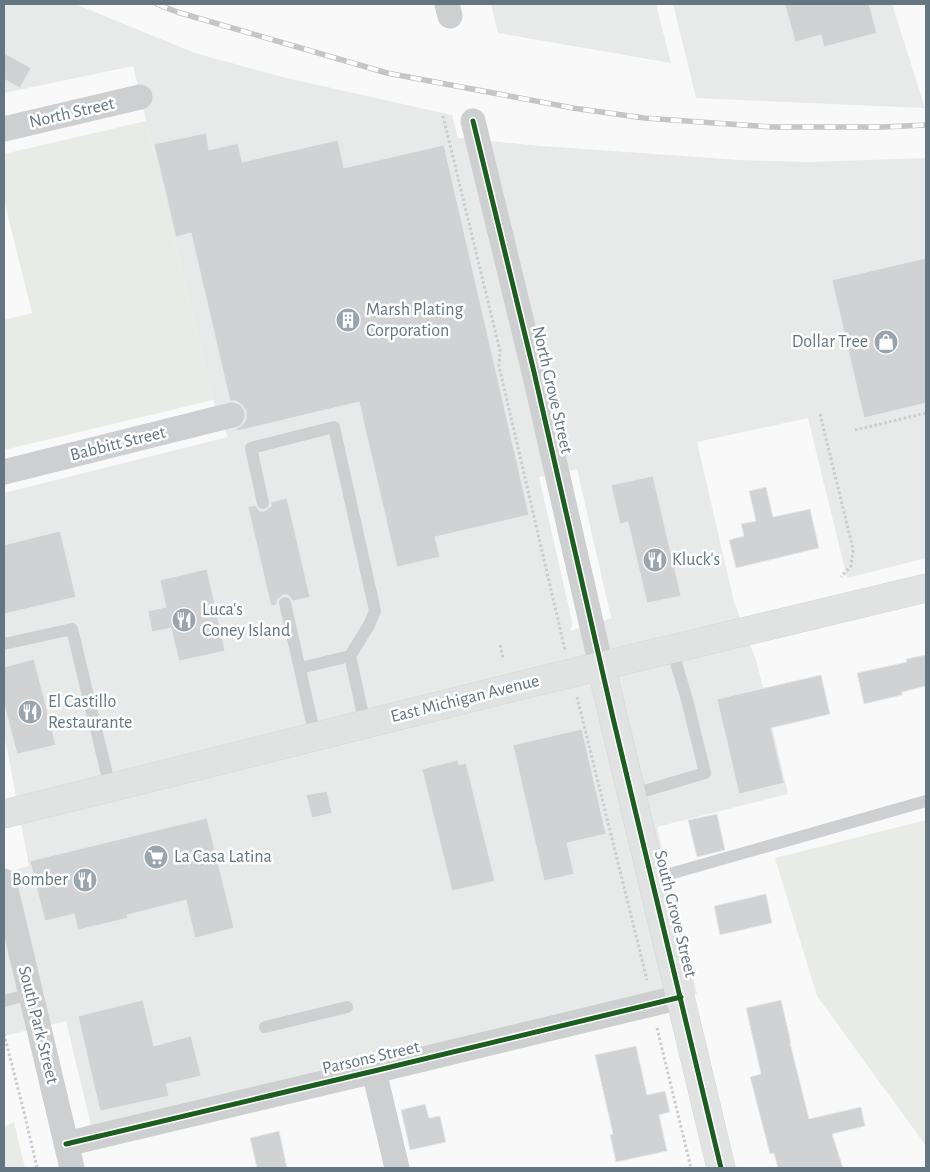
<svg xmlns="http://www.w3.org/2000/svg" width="930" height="1172" font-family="'Alegreya Sans',sans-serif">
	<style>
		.built { fill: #e8e9e9; fill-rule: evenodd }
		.green { fill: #e8ebe6 }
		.building { fill: #d0d2d3; stroke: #e8e8e8 }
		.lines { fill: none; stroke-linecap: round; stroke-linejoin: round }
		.secondary-casing { stroke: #d5d6d7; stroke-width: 29 }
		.primary-casing { stroke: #d5d6d7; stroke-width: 29 }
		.path { stroke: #cbcccd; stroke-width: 3; stroke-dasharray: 2.5 2.5; stroke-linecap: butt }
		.lane { stroke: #cecfd0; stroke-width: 12 }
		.street { stroke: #cecfd0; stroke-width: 25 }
		.secondary { stroke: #e1e2e2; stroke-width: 28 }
		.primary { stroke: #e1e2e2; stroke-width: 28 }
		.rail-casing { stroke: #c3c5c6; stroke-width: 5.5 }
		.rail { stroke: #fff; stroke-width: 4; stroke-dasharray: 11; stroke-linecap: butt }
		.cycleway-casing { stroke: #fff; stroke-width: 8 }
		.cycleway { stroke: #1b5e20; stroke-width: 5 }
		.labels { text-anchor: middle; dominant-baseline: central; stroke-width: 5; stroke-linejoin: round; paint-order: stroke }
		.street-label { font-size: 18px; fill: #657683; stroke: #fff }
		.poi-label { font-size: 18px; fill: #657683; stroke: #fff; text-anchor: start }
	</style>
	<rect width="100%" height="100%" fill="#f9f9f9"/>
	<path class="built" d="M4 4H75L195 53 282 77 452 115 458 138 541 146 740 160 810 162 926 158V558L847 578 808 418 697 442 734 602 757 663 788 794 657 827 697 994 94 1138 66 1021 4 1036V873L29 866 9 759 4 736V493L228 437 213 400 133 66 4 93ZM577 469 609 609 612 618 570 631 572 625V621L539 477Z
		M491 4H656L671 63 498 33Z
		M673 4H892L925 108 696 98Z"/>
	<path class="green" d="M146 121 213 400 4 450V320L32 313 4 200V154Z
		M926 820V1146L817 996 775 858Z
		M14 1122 25 1168H4V1127Z"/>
	<path class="building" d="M785 4H869L877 33 824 47 821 35 795 42Z
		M4 53 31 68 20 88 4 79Z
		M206 133 209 150 238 143 242 162 338 140 344 168 444 145 529 515 435 537 440 557 397 567 359 402 237 431 236 429 242 425 246 419V411L242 405 236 401H230L191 233 176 237 154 144Z
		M926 258V403L864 418 832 280Z
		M653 476 681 596 647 603 628 522 620 524 611 485Z
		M766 487 773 517 810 509 819 548 736 568 729 540 744 536 741 524 756 521 749 491Z
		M287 498 310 597 293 601 288 595H283L277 600V605L271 606 248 507 255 505 260 511H265L271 506V502Z
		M60 531 76 597 4 614V545Z
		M207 569 225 651 179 661 171 628 152 632 148 611 166 607 160 580Z
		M926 655V686L902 692V695L864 704 857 673 907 662 906 659Z
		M34 659 56 745 17 754 4 704V667Z
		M821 675 830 714 771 728 784 783 739 794 717 699Z
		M582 729 606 834 567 843 574 874 544 881 513 745Z
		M458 760 459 765 466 763 495 881 452 891 422 769Z
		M327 791 332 813 312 818 306 795Z
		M717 814 725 850 697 857 688 820Z
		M207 818 234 928 195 938 186 900 127 915 128 918 78 930 74 914 45 921 30 861Z
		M766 894 772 923 720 935 714 906Z
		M143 1000 154 1046 191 1036 201 1076 166 1084 169 1096 100 1111 78 1016Z
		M781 1000 791 1043H790L809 1119 861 1107 865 1126 832 1134 843 1168H778L774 1153 770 1154 750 1077 761 1074 746 1008Z
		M636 1046 647 1095 665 1091 670 1112 659 1115 667 1151 616 1162 610 1135 613 1134 595 1055Z
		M425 1104 429 1118 440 1116 446 1142 410 1150 401 1110Z
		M279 1131 287 1168H257L250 1138Z"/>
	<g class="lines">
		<defs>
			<path id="secondary" d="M601 666 721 1168"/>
			<path id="primary" d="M4 814 510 688 926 588"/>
		</defs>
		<use href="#secondary" class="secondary-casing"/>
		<use href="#primary" class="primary-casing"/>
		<path class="path" d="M443 116 500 351 499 366 565 650
			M820 414 853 549 851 566 841 577
			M855 430 926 413
			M500 645 503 658
			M577 697 647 980
			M657 1028 691 1168
			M4 1034 24 1112 37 1168"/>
		<path class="lane" d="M263 503 251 448 334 427 375 611 369 625 350 656 365 724
			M285 603 315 736
			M4 644 72 629 110 787
			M300 668 350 656
			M631 795 705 773 687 700 672 649
			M652 879 926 801
			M4 1001 31 994
			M265 1027 347 1007"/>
		<path class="street" d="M447 4 450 16
			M473 121 534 372 601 666
			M4 129 140 97
			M4 472 232 415
			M4 881 72 1168
			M374 1071 397 1168
			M66 1144 374 1071 681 997"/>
		<use href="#secondary" class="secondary"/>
		<use href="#primary" class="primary"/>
		<defs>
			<path id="rail" d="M157 4 177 12 387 73 573 108 644 118 772 127H883L926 125"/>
		</defs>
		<use href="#rail" class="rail-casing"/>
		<use href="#rail" class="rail"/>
		<defs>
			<path id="cycleway" d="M473 121 534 372 613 718 721 1168
				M66 1144 374 1071 681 997"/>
		</defs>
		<use href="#cycleway" class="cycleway-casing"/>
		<use href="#cycleway" class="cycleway"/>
	</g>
	<defs>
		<symbol id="building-disc" viewBox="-11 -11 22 22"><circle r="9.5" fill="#99a4ac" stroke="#fff"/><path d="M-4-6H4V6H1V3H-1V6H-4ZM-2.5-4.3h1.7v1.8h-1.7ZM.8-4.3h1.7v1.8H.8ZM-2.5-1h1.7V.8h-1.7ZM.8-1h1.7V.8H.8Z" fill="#fff"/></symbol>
		<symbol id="shop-disc" viewBox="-11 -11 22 22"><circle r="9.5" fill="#99a4ac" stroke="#fff"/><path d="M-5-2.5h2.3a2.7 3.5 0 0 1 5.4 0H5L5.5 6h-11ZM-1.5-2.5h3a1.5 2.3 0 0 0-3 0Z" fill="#fff"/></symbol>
		<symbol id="restaurant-disc" viewBox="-11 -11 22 22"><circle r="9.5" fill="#99a4ac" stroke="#fff"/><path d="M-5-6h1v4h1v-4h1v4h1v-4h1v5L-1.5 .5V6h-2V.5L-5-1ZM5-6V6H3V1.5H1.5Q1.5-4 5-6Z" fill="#fff"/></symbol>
		<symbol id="supermarket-disc" viewBox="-11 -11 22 22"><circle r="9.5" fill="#99a4ac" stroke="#fff"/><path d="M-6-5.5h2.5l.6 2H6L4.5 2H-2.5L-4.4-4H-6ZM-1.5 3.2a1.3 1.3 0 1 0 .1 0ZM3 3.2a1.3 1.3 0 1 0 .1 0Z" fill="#fff"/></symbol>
	</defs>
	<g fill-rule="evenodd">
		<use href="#building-disc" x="334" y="306" width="28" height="28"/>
		<use href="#shop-disc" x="872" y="328" width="28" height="28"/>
		<use href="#restaurant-disc" x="641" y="546" width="28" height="28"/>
		<use href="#restaurant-disc" x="170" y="606" width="28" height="28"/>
		<use href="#restaurant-disc" x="16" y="698" width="28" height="28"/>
		<use href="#supermarket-disc" x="142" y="843" width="28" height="28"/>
		<use href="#restaurant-disc" x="71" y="866" width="28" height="28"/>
	</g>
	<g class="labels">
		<g class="street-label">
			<text transform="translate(72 113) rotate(-13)">North Street</text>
			<text transform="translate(552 390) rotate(77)">North Grove Street</text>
			<text transform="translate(118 444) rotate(-14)">Babbitt Street</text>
			<text transform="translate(465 699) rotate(-14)">East Michigan Avenue</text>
			<text transform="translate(675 914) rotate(76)">South Grove Street</text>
			<text transform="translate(38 1025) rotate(76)">South Park Street</text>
			<text transform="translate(371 1058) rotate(-13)">Parsons Street</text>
		</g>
		<g class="poi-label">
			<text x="366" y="310">Marsh Plating<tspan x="366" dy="21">Corporation</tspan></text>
			<text x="868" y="342" text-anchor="end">Dollar Tree</text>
			<text x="672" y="560">Kluck's</text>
			<text x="202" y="610">Luca's<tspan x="202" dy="21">Coney Island</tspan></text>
			<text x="48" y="702">El Castillo<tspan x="48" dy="21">Restaurante</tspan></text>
			<text x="174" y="857">La Casa Latina</text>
			<text x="68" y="880" text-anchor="end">Bomber</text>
		</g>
	</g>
	<rect width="930" height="1172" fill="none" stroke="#657683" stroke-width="10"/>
</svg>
